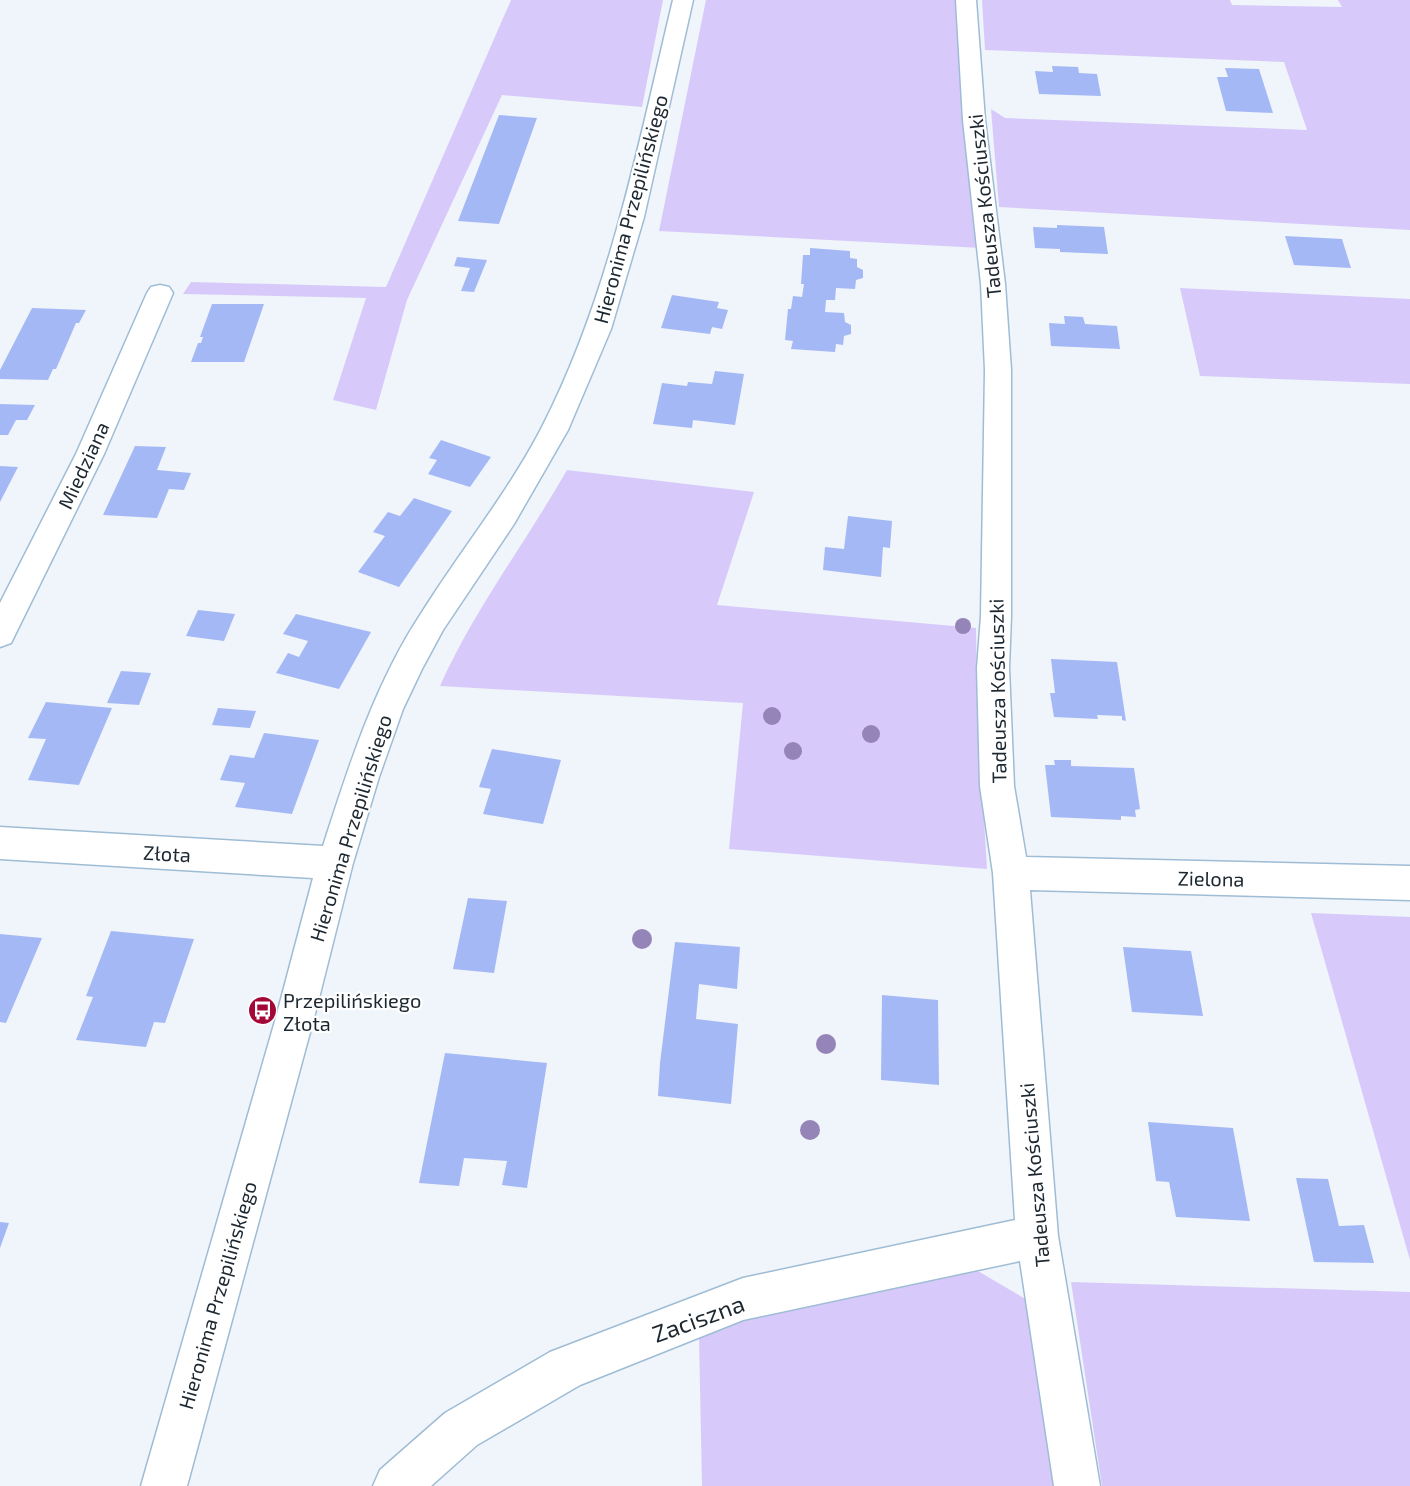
<svg xmlns="http://www.w3.org/2000/svg" width="1410" height="1486" font-family="'Exo 2',sans-serif">
	<style>
		.green { fill: #d7cafa }
		.building { fill: #a5b8f6 }
		.lines { fill: none; stroke-linecap: round; stroke-linejoin: round }
		.minor-casing { stroke: #9fbcd5; stroke-width: 3 }
		.minor { fill: #fff; fill-rule: evenodd }
		.tree { fill: #9584b8 }
		.labels { text-anchor: middle; dominant-baseline: central; stroke-width: 4.5; stroke-linejoin: round; paint-order: stroke }
		.street-label { font-size: 20px; fill: #1c2730; stroke: #fff }
		.poi-label { font-size: 20px; fill: #1c2730; stroke: #fff; text-anchor: start }
		.near-street-label { font-size: 24px; fill: #1c2730; stroke: #fff }
	</style>
	<rect width="100%" height="100%" fill="#eff5fa"/>
	<path class="green" d="M511 0H663L642 107 502 95 407 300 376 410 333 400 366 298 183 294 191 282 386 287Z
		M706 0H957L981 248 659 231Z
		M982 0H1230L1232 5 1342 7 1338 0H1410V230L999 207 991 109 1005 118 1307 130 1284 62 985 50Z
		M1180 288 1410 299V384L1200 376Z
		M567 470 754 492 717 605 976 628 977 700 987 869 729 849 743 703 440 686C474 610 526 542 567 470Z
		M1311 913 1410 917V1260Z
		M971 1267 1029 1301 1056 1486H702L699 1337 770 1308Z
		M1071 1282 1410 1292V1486H1102Z"/>
	<path class="building" d="M1052 66 1078 67 1079 73 1097 74 1101 96 1039 94 1035 71 1053 72Z
		M1225 68 1259 69 1273 113 1226 111 1217 77H1228Z
		M499 115 537 118 499 224 458 221Z
		M1057 225 1104 227 1108 254 1060 252V249L1035 248 1033 227 1057 228Z
		M1285 236 1342 239 1351 268 1294 265Z
		M810 248 850 251V258L857 259V267L863 270V278L856 280 855 289 836 288 835 300H826L825 312 844 313 845 322 851 325V334L844 336 843 345 836 344 835 352 791 349 793 341 785 340 788 309H791L793 296 802 297 804 284H801L803 255H810Z
		M457 257 487 260 474 292 461 291 470 268 454 266Z
		M672 295 719 302 717 308 728 310 722 329 712 327 710 334 661 328Z
		M212 304H264L244 362H191L198 343H201L203 337H200Z
		M32 308 86 310 79 323H76L56 369H53L48 380 0 379V370Z
		M1064 316 1083 317 1085 324 1117 326 1120 349 1051 346 1049 323 1065 324Z
		M715 371 744 374 735 425 693 420 692 428 653 424 662 383 687 386 688 382 712 384Z
		M0 404 35 405 27 420H16L8 435H0Z
		M441 440 491 457 470 487 428 474 437 460 429 458Z
		M135 446 166 447 157 470 191 473 184 490 169 489 157 518 103 515Z
		M0 466 18 467 0 502Z
		M414 498 452 511 399 587 358 572 385 536 373 532 388 512 400 516Z
		M848 516 892 521 890 548 883 547 881 577 823 570 825 547 844 549Z
		M198 610 235 614 224 641 186 636Z
		M296 614 371 632 339 689 276 673 288 653 299 657 308 641 283 634Z
		M1051 659 1117 662 1126 721 1122 720V716L1097 715 1098 719 1054 717 1050 693H1055Z
		M121 671 151 673 139 705 107 703Z
		M46 702 112 708 79 785 28 780 46 739 28 738Z
		M218 708 256 711 250 728 212 725Z
		M264 733 319 740 292 814 235 807 245 783 220 780 230 755 254 758Z
		M492 749 561 760 543 824 483 814 491 789 479 787Z
		M1054 760H1071V766L1134 768 1140 809 1135 810 1136 817 1121 816V820L1051 817 1045 765H1055Z
		M468 898 507 901 494 973 453 969Z
		M111 931 194 939 165 1023 154 1022 146 1047 76 1040 93 997 86 996Z
		M0 934 42 938 6 1023 0 1022Z
		M675 942 740 947 737 989 699 984 696 1019 738 1024 731 1104 658 1096 660 1063Z
		M1123 947 1191 951 1203 1016 1132 1012Z
		M882 995 938 1000 939 1085 881 1080Z
		M445 1053 547 1063 527 1188 502 1185 507 1161 464 1158 459 1186 419 1183Z
		M1148 1122 1233 1128 1250 1221 1176 1217 1169 1182 1156 1181Z
		M1296 1178 1328 1179 1339 1226 1364 1225 1374 1263 1314 1262Z
		M0 1222 9 1223 0 1248Z"/>
	<g class="lines">
		<defs>
			<path id="minor" d="M673 0H693L644 217 611 329 568 430 514 524 443 630 422 669 403 709 379 777 353 863 315 1014 187 1486H141L277 1014 313 878 0 859V827L323 846C349 765 375 683 422 612 461 550 507 494 541 429 610 295 638 145 673 0Z
				M956 0H976L985 120 1005 284 1011 370V616L1009 668 1014 786 1026 857 1410 866V900L1030 890 1058 1236 1100 1486H1054L1020 1261 743 1320 580 1385 477 1445 431 1486H373L380 1470 445 1413 550 1352 743 1278 1015 1220 993 873 980 786 977 668 981 616 985 370 981 284 963 120Z
				M160 285 169 287 173 293 104 454 11 643 0 647V603L76 454 147 293 151 287Z"/>
		</defs>
		<use href="#minor" class="minor-casing"/>
		<use href="#minor" class="minor"/>
	</g>
	<g class="tree">
		<circle cx="963" cy="626" r="8"/>
		<circle cx="772" cy="716" r="9"/>
		<circle cx="871" cy="734" r="9"/>
		<circle cx="793" cy="751" r="9"/>
		<circle cx="642" cy="939" r="10"/>
		<circle cx="826" cy="1044" r="10"/>
		<circle cx="810" cy="1130" r="10"/>
	</g>
	<defs>
		<symbol id="bus-disc" viewBox="-11 -11 22 22"><circle r="9.5" fill="#a40837" stroke="#fff"/><path d="M-5-6H5V4H4V6H2V4H-2V6H-4V4H-5ZM-3.5-4V0h7V-4ZM-3.5 1.2v1.5H-2V1.2ZM2 1.2v1.5H3.5V1.2Z" fill="#fff"/></symbol>
	</defs>
	<g fill-rule="evenodd">
		<use href="#bus-disc" x="246" y="994" width="33" height="33"/>
	</g>
	<g class="labels">
		<g class="street-label">
			<text transform="translate(984 206) rotate(-96)">Tadeusza Kościuszki</text>
			<text transform="translate(630 209) rotate(-75)">Hieronima Przepilińskiego</text>
			<text transform="translate(83 465) rotate(-65)">Miedziana</text>
			<text transform="translate(997 691) rotate(-91)">Tadeusza Kościuszki</text>
			<text transform="translate(350 828) rotate(-73)">Hieronima Przepilińskiego</text>
			<text transform="translate(167 853) rotate(3)">Złota</text>
			<text transform="translate(1211 878) rotate(1)">Zielona</text>
			<text transform="translate(1034 1175) rotate(-95)">Tadeusza Kościuszki</text>
			<text transform="translate(217 1295) rotate(-74)">Hieronima Przepilińskiego</text>
		</g>
		<g class="poi-label">
			<text x="283" y="1000">Przepilińskiego<tspan x="283" dy="23">Złota</tspan></text>
		</g>
		<g class="near-street-label">
			<text transform="translate(698 1318) rotate(-20)">Zaciszna</text>
		</g>
	</g>
</svg>
